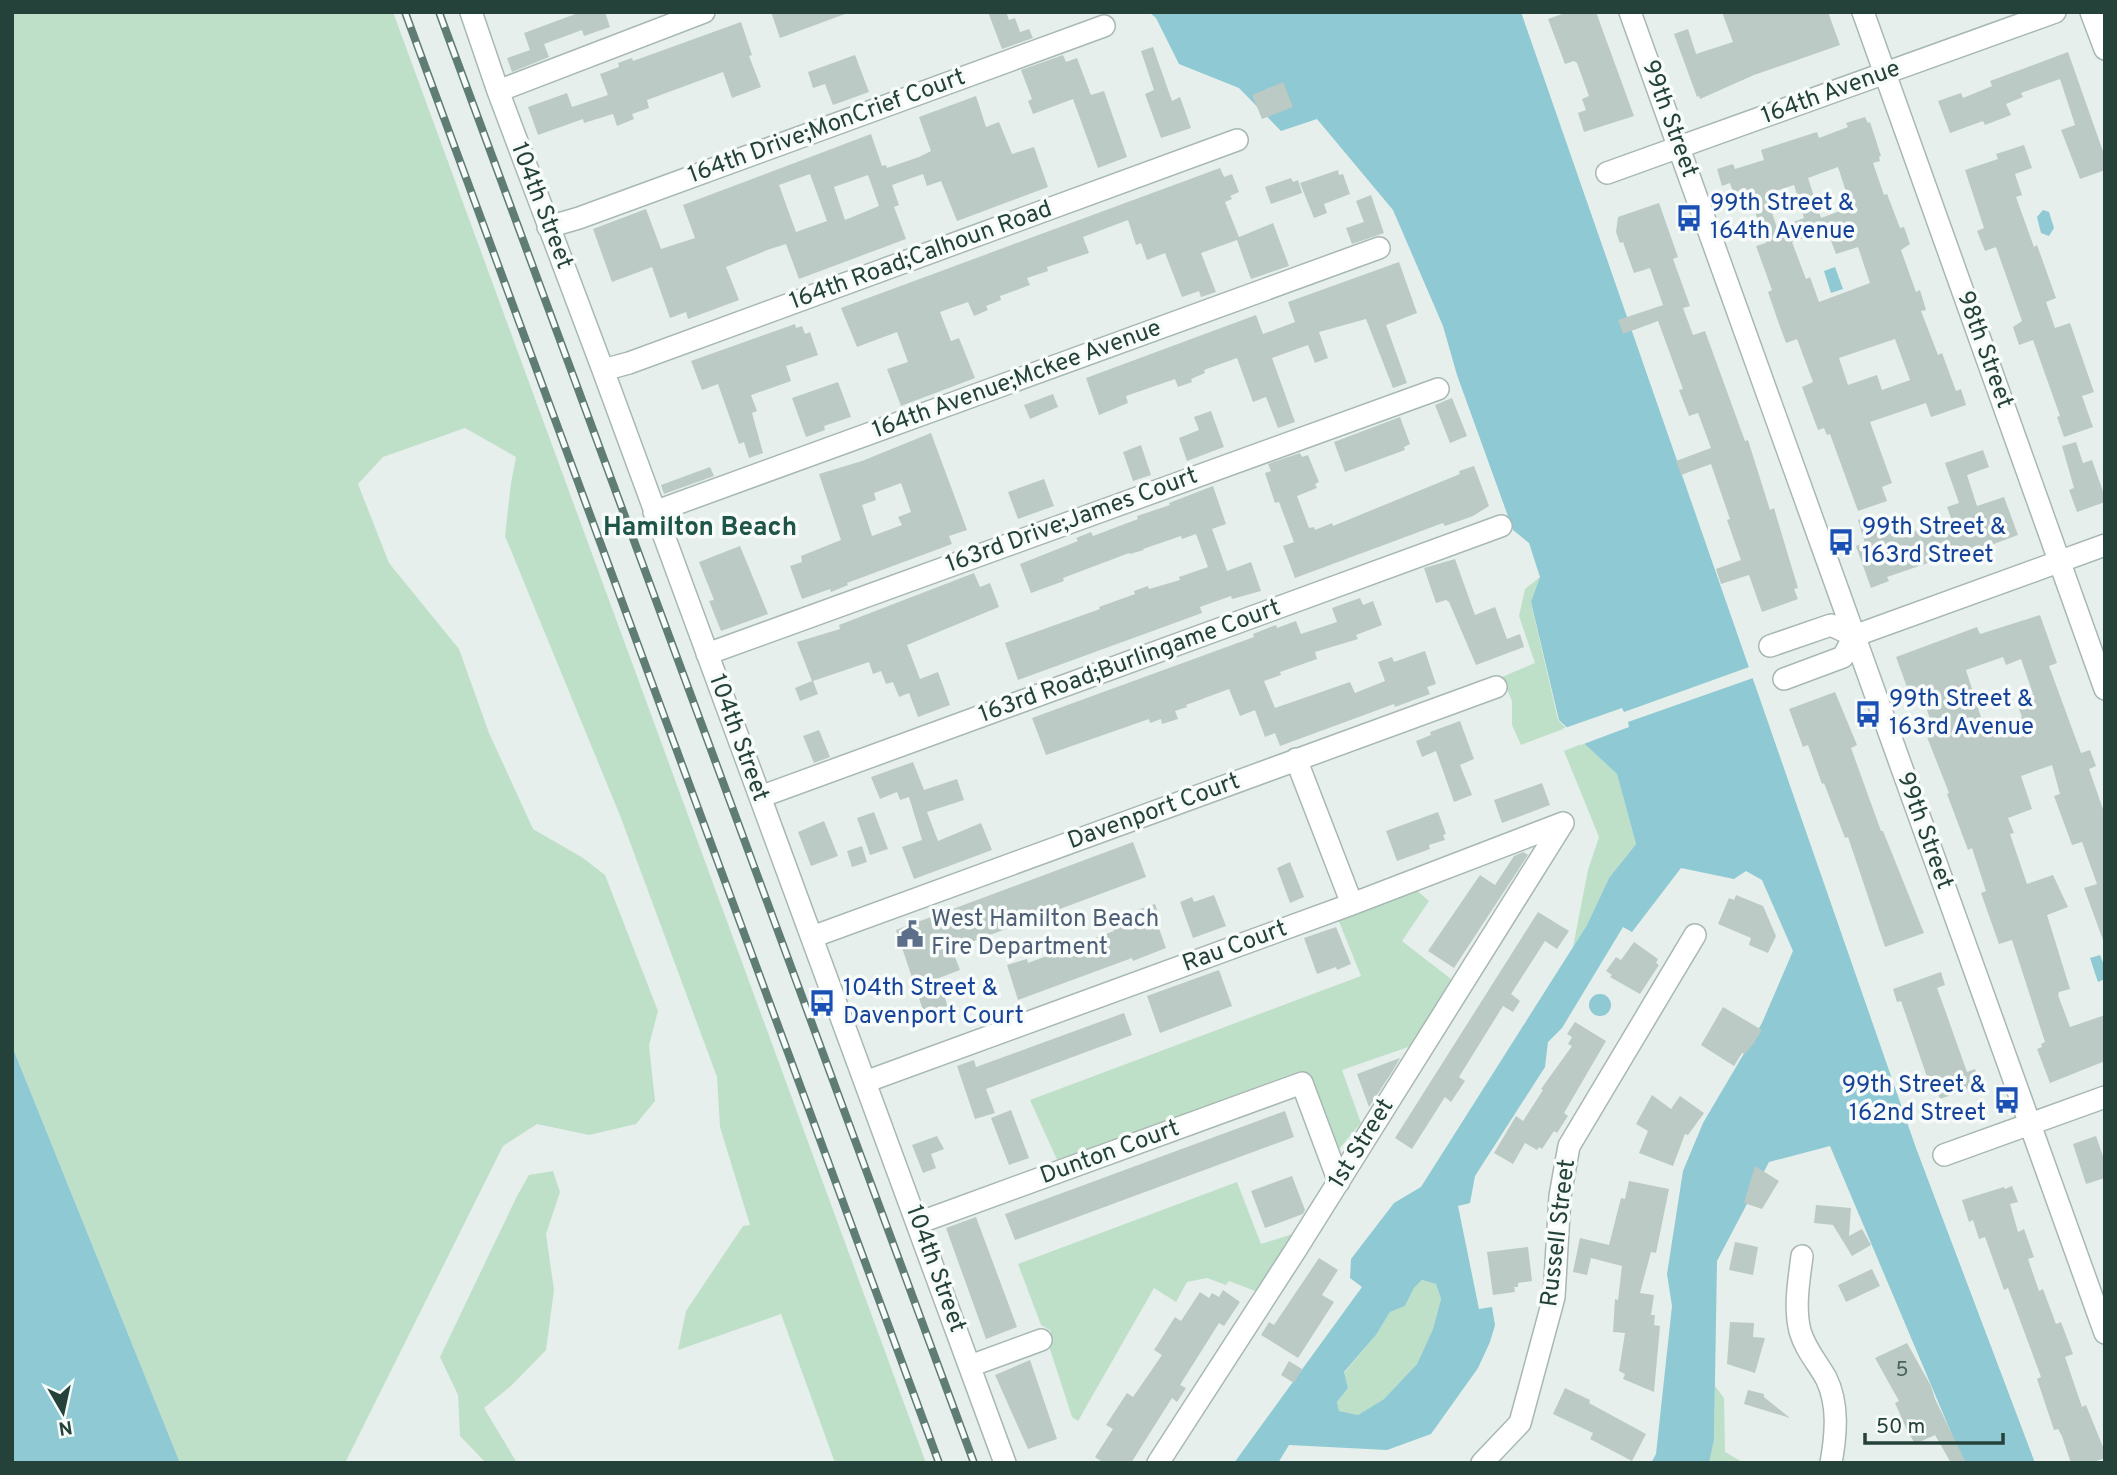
<svg xmlns="http://www.w3.org/2000/svg" width="2117" height="1475" font-family="Overpass,sans-serif">
	<style>
		.green { fill: #bfe0c8 }
		.water { fill: #8ec9d4; fill-rule: evenodd }
		.pier { fill: #e6efeb }
		.building { fill: #bbcac4; fill-rule: evenodd }
		.lines { fill: none; stroke-linecap: round; stroke-linejoin: round }
		.minor-casing { stroke: #a8b8b2; stroke-width: 24 }
		.minor { stroke: #fff; stroke-width: 21 }
		.rail-casing { stroke: #5f7d75; stroke-width: 8 }
		.rail { stroke: #f7fbf9; stroke-width: 5; stroke-dasharray: 16; stroke-linecap: butt }
		.labels { text-anchor: middle; dominant-baseline: central; stroke-width: 7; stroke-linejoin: round; paint-order: stroke }
		.number-label { font-size: 21px; fill: #4a645c }
		.street-label { font-size: 24px; fill: #24423a; stroke: #f7fbf9 }
		.transit-label { font-size: 24px; fill: #164399; stroke: #f7fbf9; text-anchor: start }
		.service-label { font-size: 24px; fill: #4e5e75; stroke: #f7fbf9; text-anchor: start }
		.neighbourhood-label { font-size: 26px; font-weight: bold; fill: #1f5548; stroke: #f7fbf9 }
	</style>
	<rect width="100%" height="100%" fill="#e6efeb"/>
	<path class="green" d="M12 12H393L926 1463H835L781 1314 678 1350 686 1311 743 1226 750 1225 720 1127 717 1077 621 818 505 536 511 483 516 457 465 428 383 457 358 484 389 563 459 649 489 733 533 829 583 858 605 875 658 1011 649 1045 655 1101 636 1124 589 1135 537 1124 503 1146 345 1463H180L12 1046Z
		M1540 577 1531 603 1558 720 1566 728 1521 745 1512 725V701L1502 677 1535 663 1519 616 1525 589Z
		M1584 743 1617 774 1636 844 1609 878 1587 925 1573 947 1588 870 1599 837 1564 751Z
		M1414 888 1429 901 1402 941 1451 979 1414 1045 1342 1070 1361 1123 1339 1149 1310 1076 1299 1071 1058 1162 1030 1100 1361 976 1338 919Z
		M553 1171 560 1192 546 1234 554 1290 546 1350 512 1385 484 1408 517 1463H486L460 1436 458 1395 440 1357 517 1196 529 1175Z
		M1237 1182 1261 1244 1299 1232 1255 1291 1229 1281 1226 1285 1207 1278 1187 1282 1176 1302 1154 1288 1078 1421 1072 1417 1049 1346 1051 1331 1041 1325 1018 1264Z
		M1422 1280 1436 1284 1441 1299 1433 1329 1417 1364 1384 1399 1358 1415 1339 1411 1337 1402 1348 1388 1344 1373 1376 1335 1390 1312 1405 1306 1414 1288Z
		M1715 1386 1724 1398 1725 1452 1744 1463H1709L1714 1440Z"/>
	<path class="water" d="M1149 12H1521L1916 1148 2035 1463H1964L1830 1146 1769 1162 1717 1261 1714 1440 1709 1463H1651L1656 1454 1672 1306 1667 1274 1683 1171 1703 1123 1762 1023 1793 951 1762 880 1746 871 1734 879 1681 868 1632 932 1623 927 1562 1028 1548 1042 1545 1067 1475 1176 1470 1203 1458 1206 1479 1309 1492 1307 1495 1325 1490 1342 1478 1368 1431 1434 1387 1450 1289 1445 1278 1463H1234L1362 1287 1350 1278 1351 1259 1394 1203 1421 1187 1587 925 1609 878 1636 844 1617 774 1559 720 1531 602 1540 577 1529 543 1513 530 1457 375 1443 326 1393 210 1317 119 1281 131 1239 88 1179 64 1156 18ZM1422 1280 1436 1284 1441 1299 1433 1329 1417 1364 1384 1399 1358 1415 1339 1411 1337 1402 1348 1388 1344 1372 1376 1335 1390 1312 1405 1306 1414 1288Z
		M2043 210 2049 212 2054 228 2049 236 2041 233 2037 217Z
		M1835 267 1843 289 1831 293 1824 271Z
		M2100 955 2105 968V979L2098 982 2090 958Z
		M1589 1005a11 11 0 1 1 22 0a11 11 0 1 1-22 0Z
		M12 1046 180 1463H12Z"/>
	<path class="pier" d="M1752 666 1756 677 1628 722 1629 727 1581 745 1562 729 1622 708 1624 712Z"/>
	<path class="building" d="M581 12H605L610 27 584 36 582 30 544 44 549 57 512 72 507 58 530 50 524 33Z
		M771 12H845V14L780 38Z
		M988 12H1006L1009 20 1015 18 1020 32 1029 29 1033 38 1002 49Z
		M1568 12H1596L1634 116 1584 132 1578 113 1586 110 1582 99 1589 96 1577 63 1574 61 1565 64 1548 19Z
		M1722 12H1828L1840 45 1754 75 1700 99 1699 96 1697 97 1674 34 1688 29 1696 54 1733 42Z
		M741 22 752 55 749 56 761 87 732 98 723 72 647 100 649 108 632 114 634 119 617 126 613 114 584 123 583 119 538 135 528 107 567 93 572 107 608 95 600 74 619 67 618 63 632 58 633 61Z
		M1153 47 1172 101 1180 97 1191 128 1161 138 1145 94 1154 90 1141 51Z
		M2068 52 2105 157V170L2080 179 2061 130 2075 125 2060 79 2021 93 2023 97 2006 104 2011 115 1985 125 1983 121 1950 133 1938 101 1961 93 1963 98 1992 86 1990 81Z
		M855 55 869 92 833 105 825 84 813 88 808 72Z
		M1063 55 1066 62 1077 58 1091 95 1104 91 1127 157 1098 168 1073 99 1033 114 1028 101 1032 99 1021 70Z
		M1283 82 1293 107 1262 119 1252 95Z
		M976 96 986 127 999 122 1012 154 1034 147 1048 187 957 221 941 181 927 186 923 174 892 185 899 205 894 207 906 239 799 279 786 244 770 249 726 267 739 300 688 319 686 312 670 318 652 267 612 282 593 229 646 209 661 249 695 238 683 205 871 134 882 166 886 165 887 168 919 157 931 151 919 117ZM810 174 827 221 796 232 779 185ZM868 175 879 206 845 220 834 187Z
		M1865 117 1868 123 1870 122 1881 156 1879 157 1880 161 1873 163 1884 195 1887 194 1900 228 1904 227 1910 244 1901 250 1916 292 1920 290 1926 310 1921 311 1938 355 1942 353 1956 391 1961 389 1966 405 1931 417 1926 403 1870 422 1892 483 1882 487 1887 501 1858 511 1830 434 1827 435 1824 428 1818 430 1802 387 1813 382 1797 339 1786 343 1779 324 1768 292 1772 290 1756 246 1766 243 1753 206 1739 210 1730 183 1722 186 1717 169 1733 164 1735 169 1764 160 1761 150 1817 132 1819 138 1848 127 1846 123ZM1838 167 1851 207 1821 218 1808 178ZM1794 185 1804 218 1777 228 1766 194ZM1827 230 1836 254 1858 247 1870 283 1819 302 1810 277 1806 279 1792 242ZM1895 339 1910 380 1882 390 1877 375 1848 385 1839 358Z
		M2024 145 2032 168 2015 174 2022 195 2016 197 2034 247 2037 245 2056 298 2046 302 2055 328 2070 323 2094 392 2082 396 2093 427 2064 437 2057 417 2060 416 2033 340 2019 345 2013 327 2022 321 1996 247 1985 251 1977 231 1984 228 1965 170 1998 159 1996 154Z
		M1220 168 1224 177 1232 174 1239 192 1230 196 1232 199 1225 202 1239 237 1273 223 1289 266 1251 279 1237 240 1201 253 1216 292 1201 297 1199 291 1182 297 1165 253 1147 260 1141 243 1136 245 1128 220 1083 237 1089 253 1047 267 1048 271 1027 278 1030 285 1000 296 1001 300 986 306 988 310 974 316 968 302 940 312 951 341 959 338 975 378 901 406 887 369 908 362 897 332 857 347 841 308Z
		M1338 170 1339 175 1343 174 1350 194 1324 204 1327 213 1314 218 1300 183Z
		M1291 178 1293 182 1298 180 1302 193 1271 204 1265 187Z
		M1371 195 1384 233 1352 244 1346 228 1364 222 1356 201Z
		M1659 203 1678 257 1673 259 1690 306 1683 308 1693 335 1705 331 1745 441 1748 440 1770 510 1774 508 1779 525 1798 588 1794 589 1798 599 1762 612 1749 575 1721 584 1716 569 1741 560 1727 520 1730 519 1711 464 1681 475 1676 461 1711 448 1698 413 1689 416 1679 390 1683 389 1658 321 1623 334 1618 320 1663 305 1650 268 1634 273 1623 242 1620 243 1616 232 1618 217Z
		M1399 262 1417 313 1386 325 1407 383 1393 388 1366 319 1319 332 1328 358 1315 363 1308 345 1272 358 1295 422 1278 428 1266 397 1253 402 1237 358 1204 370 1205 373 1191 379 1192 382 1178 387 1175 379 1126 396 1128 403 1099 415 1086 378 1256 315 1263 334 1295 322 1288 302Z
		M795 324 796 328 802 326 805 334 810 332 818 355 786 366 791 381 751 395 757 411 752 413 763 453 749 458 744 442 739 444 718 384 702 390 691 361Z
		M838 382 851 417 824 426 825 430 806 437 792 398Z
		M1053 394 1058 407 1030 419 1024 405Z
		M1452 398 1467 436 1450 443 1435 405Z
		M1211 411 1224 447 1187 461 1179 438 1199 430 1194 417Z
		M1400 417 1410 444 1404 447 1405 450 1345 472 1334 442Z
		M931 433 967 530 949 536 952 544 847 583 848 585 831 592 830 589 802 599 790 566 802 562 801 556 841 540 819 474 862 461ZM901 483 911 512 898 517 902 525 872 536 862 505 876 500 874 493Z
		M2076 442 2083 463 2092 460 2105 497V502L2077 512 2069 490 2074 488 2062 446Z
		M1141 445 1151 475 1133 481 1123 452Z
		M1983 450 1989 467 1967 475 1977 506 2004 497 2018 535 1964 555 1934 561 1887 577 1889 581 1871 588 1856 546 1865 543 1858 520 1873 515 1880 536 1904 528 1906 534 1951 518 1947 507 1959 503 1945 463Z
		M1300 453 1302 457 1308 455 1319 482 1315 484 1317 488 1297 496 1309 528 1314 527 1315 530 1332 523 1333 526 1460 474 1459 471 1474 466 1489 506 1473 516 1445 526 1443 523 1295 578 1283 546 1294 542 1279 502 1275 503 1265 473 1271 471 1268 464Z
		M710 467 714 476 664 494 661 485Z
		M1044 479 1054 506 1018 519 1008 492Z
		M1213 486 1226 524 1212 529 1227 571 1251 562 1261 591 1232 599 1231 596 1200 607 1202 613 1018 680 1005 643 1100 609 1099 607 1135 594 1134 591 1148 586 1149 589 1180 580 1179 577 1208 567 1196 534 1182 539 1181 536 1143 549 1144 550 1130 554 1129 553 1063 578 1064 581 1031 593 1020 564 1078 541 1076 538 1091 532 1093 536 1138 519 1137 516 1170 505 1169 503Z
		M740 546 768 614 721 631 709 601 714 600 699 562Z
		M1455 559 1475 615 1495 607 1507 639 1520 634 1524 647 1476 665 1449 602 1446 600 1436 603 1424 568Z
		M974 573 980 587 990 583 999 607 907 645 920 679 938 672 950 705 918 717 909 693 899 697 893 682 886 684 881 671 873 674 869 662 813 681 818 694 800 701 795 688 812 681 797 642 840 629 839 625Z
		M1360 598 1363 605 1373 601 1382 625 1356 635 1358 639 1315 652 1317 659 1280 672 1281 675 1264 681 1275 708 1350 682 1355 693 1385 681 1378 662 1392 657 1394 662 1425 651 1436 684 1427 687 1430 694 1395 707 1394 704 1280 746 1275 733 1265 737 1255 710 1240 716 1229 689 1186 705 1187 707 1175 711 1178 719 1162 724 1161 719 1150 723 1149 719 1046 755 1032 718 1254 637 1253 634 1276 625 1277 628 1296 621 1301 634 1337 622 1332 608Z
		M2040 615 2057 663 2049 666 2081 753 2090 750 2096 766 2089 769 2105 815V939L2103 940 2084 888 2097 884 2082 842 2072 845 2054 796 2060 794 2052 765 2021 776 2032 809 2008 818 2014 833 2010 834 2027 884 2053 875 2068 907 2047 915 2070 989 2059 992 2058 995 2070 1027 2105 1015V1061L2050 1083 2037 1049 2042 1047 2041 1044 2045 1042 2012 940 1999 944 1981 893 1986 891 1972 848 1968 850 1947 794 1949 793 1927 737 1929 736 1928 731 1933 729 1923 697 1912 701 1896 657 1977 627 1980 634ZM2003 657 2006 665 2021 659 2033 694 2019 699 2021 705 2018 706 2022 717 1985 730 1966 670Z
		M1835 692 1857 745 1851 748 1881 831H1883L1924 933 1885 947 1848 837 1845 838 1824 783 1822 784 1808 745 1803 747 1789 709Z
		M1460 721 1474 759 1460 765 1472 795 1454 802 1436 751 1422 757 1416 741 1431 735 1430 732Z
		M819 730 830 757 814 763 803 736Z
		M913 762 924 790 957 779 964 800 927 812 938 841 981 823 992 850 914 879 902 847 922 840 909 797 900 800 897 792 880 799 871 777Z
		M1542 783 1550 805 1502 823 1494 800Z
		M874 812 888 849 870 855 857 818Z
		M1438 812 1446 834 1443 835 1445 840 1429 845 1430 849 1397 861 1386 831Z
		M824 821 838 856 811 866 798 832Z
		M1133 842 1146 877 952 949 960 970 939 978 948 1008 925 1016 896 930Z
		M862 846 867 862 852 867 847 851Z
		M1523 852 1528 855 1454 968 1428 951 1480 875 1495 885 1514 856Z
		M1290 862 1304 897 1290 903 1277 868Z
		M1214 895 1226 926 1193 938 1180 902 1192 897 1194 902Z
		M1736 895 1763 906 1776 936 1768 953 1749 945 1751 938 1718 924 1729 898 1734 900Z
		M1155 904 1160 918 1156 920 1166 948 1133 961 1132 958 1018 1000 1007 965 1027 959 1028 963 1114 931 1111 922 1138 913 1137 910Z
		M1538 912 1569 931 1557 949 1545 941 1511 994 1520 1001 1513 1012 1503 1006 1459 1077 1465 1081 1451 1102 1445 1097 1412 1149 1395 1138Z
		M1336 927 1351 964 1337 970 1336 967 1317 974 1304 938Z
		M1634 942 1658 959 1656 963 1659 965 1640 994 1610 977 1612 975 1606 971 1616 957 1621 960Z
		M1219 970 1232 1006 1160 1033 1147 996Z
		M1941 972 1945 985 1937 988 1945 1010 1967 1072 1975 1069 1980 1085 1940 1099 1931 1076 1927 1077 1901 1001 1897 1002 1893 989Z
		M1723 1007 1762 1030 1754 1043 1745 1054 1742 1053 1734 1066 1701 1045Z
		M1124 1013 1132 1035 986 1089 995 1113 975 1119 957 1066 974 1060 976 1067Z
		M1575 1022 1606 1041 1564 1113 1568 1116 1557 1133 1554 1131 1542 1149 1539 1147 1537 1150 1525 1143 1513 1164 1494 1153 1516 1116 1523 1121 1543 1090 1541 1089 1572 1046 1568 1044 1572 1037 1567 1034Z
		M1400 1058 1392 1072 1369 1107 1357 1074Z
		M1652 1095 1671 1109 1680 1096 1704 1113 1688 1135 1685 1134 1673 1166 1639 1153 1648 1131 1636 1124Z
		M1011 1110 1029 1158 1009 1165 991 1118Z
		M1285 1111 1294 1137 1015 1240 1005 1214Z
		M937 1136 944 1149 931 1154 936 1168 923 1173 912 1145Z
		M2096 1136 2105 1162V1178L2086 1184 2073 1144Z
		M1755 1166 1779 1181 1762 1209 1744 1203Z
		M1292 1176 1305 1210 1303 1214 1265 1228 1251 1191Z
		M1629 1181 1669 1189 1656 1253 1651 1252 1640 1293 1654 1295 1651 1315H1655L1654 1325 1660 1326 1654 1392 1623 1379 1625 1374 1619 1371 1625 1333 1613 1332 1615 1299 1618 1300 1622 1266 1591 1258 1587 1275 1573 1272 1580 1238 1609 1245 1621 1198 1625 1199Z
		M2012 1186 2018 1202 2010 1204 2018 1232 2024 1229 2034 1257 2028 1259 2039 1291 2043 1289 2056 1324 2061 1322 2073 1354 2065 1357 2082 1407 2086 1405 2105 1452V1458L2091 1463H2071L2062 1436 2058 1429 2054 1430 2037 1379 2041 1377 2008 1288 2004 1290 1985 1237 1979 1239 1973 1220 1969 1222 1962 1200 2004 1187 2005 1189Z
		M1816 1205 1851 1208 1849 1236 1862 1229 1871 1245 1852 1256 1833 1225 1814 1223Z
		M976 1217 1017 1327 986 1339 946 1228Z
		M1735 1242 1758 1247 1753 1275 1729 1270Z
		M1528 1247 1532 1281 1518 1283V1287H1514L1515 1292 1493 1295 1487 1252Z
		M1319 1258 1338 1270 1322 1295 1334 1302 1298 1358 1261 1335 1269 1322 1274 1325Z
		M1872 1269 1880 1286 1846 1302 1838 1285Z
		M1223 1290 1240 1302 1224 1326 1219 1323 1180 1385 1186 1388 1177 1402 1172 1398 1131 1463H1104L1095 1457 1113 1429 1106 1425 1127 1393 1133 1397 1162 1355 1154 1350 1175 1317 1181 1321 1200 1292 1209 1298 1212 1293 1219 1297Z
		M1730 1322 1754 1323 1753 1337 1765 1338 1755 1373 1727 1364Z
		M1907 1343 1931 1386 1935 1399 1966 1463H1951L1935 1435 1915 1444 1907 1430 1895 1403 1899 1401 1875 1358Z
		M1030 1360 1057 1439 1028 1449 995 1375Z
		M1289 1361 1302 1369 1294 1383 1281 1375Z
		M1565 1388 1590 1400 1589 1403 1646 1434 1632 1461 1590 1439 1593 1433 1553 1414Z
		M1748 1390 1764 1394V1397L1790 1418 1744 1404Z"/>
	<g class="lines">
		<defs>
			<path id="minor" d="M471 12 498 91 603 370 1005 1463
				M1630 12 2105 1333
				M1863 12 2105 689
				M2091 12 2105 49
				M498 91 704 12
				M1607 173 2055 12
				M548 227 579 218 1104 26
				M603 370 629 363 1237 140
				M654 512 1379 248
				M1770 646 1831 625 1854 636
				M707 654 1438 389
				M1784 679 1843 657 1854 636 2105 545
				M1296 759 1352 904
				M760 797 1501 526
				M812 937 1496 687
				M865 1082 1352 904 1563 823
				M1944 1155 2105 1097
				M918 1223 1302 1083 1339 1182
				M1802 1256C1799 1280 1794 1307 1800 1331 1805 1349 1817 1362 1826 1378 1839 1404 1836 1435 1831 1463
				M970 1366 1041 1340
				M1158 1463 1295 1251 1563 823
				M1482 1463 1520 1423 1554 1297 1560 1196 1569 1146 1695 935"/>
		</defs>
		<use href="#minor" class="minor-casing"/>
		<use href="#minor" class="minor"/>
		<defs>
			<path id="rail" d="M405 12 939 1463
				M439 12 974 1463"/>
		</defs>
		<use href="#rail" class="rail-casing"/>
		<use href="#rail" class="rail"/>
	</g>
	<defs>
		<symbol id="bus-bare" viewBox="-9 -9 18 18"><path d="M-5-6H5V4H4V6H2V4H-2V6H-4V4H-5ZM-3.5-4V0h7V-4ZM-3.5 1.2v1.5H-2V1.2ZM2 1.2v1.5H3.5V1.2Z" fill="#1a4fb4" stroke="#f7fbf9" stroke-width="2.5" paint-order="stroke"/></symbol>
		<symbol id="civic-bare" viewBox="-9 -9 18 18"><path d="M-.6-6.5H3V-4.5H.6V-3L4-1V1h2V6H-6V1h2V-1L-.6-3ZM-1.2 2.5V6h2.4V2.5Z" fill="#5c6f8a" stroke="#f7fbf9" stroke-width="2.5" paint-order="stroke"/></symbol>
	</defs>
	<g fill-rule="evenodd">
		<use href="#bus-bare" x="1670" y="199" width="38" height="38"/>
		<use href="#bus-bare" x="1822" y="523" width="38" height="38"/>
		<use href="#bus-bare" x="1849" y="695" width="38" height="38"/>
		<use href="#civic-bare" x="891" y="915" width="38" height="38"/>
		<use href="#bus-bare" x="803" y="984" width="38" height="38"/>
		<use href="#bus-bare" x="1988" y="1081" width="38" height="38"/>
	</g>
	<g class="labels">
		<g class="number-label">
			<text x="1902" y="1370">5</text>
		</g>
		<g class="street-label">
			<text transform="translate(1831 93) rotate(-20)">164th Avenue</text>
			<text transform="translate(1669 119) rotate(70)">99th Street</text>
			<text transform="translate(827 127) rotate(-20)">164th Drive;MonCrief Court</text>
			<text transform="translate(541 206) rotate(69)">104th Street</text>
			<text transform="translate(921 256) rotate(-20)">164th Road;Calhoun Road</text>
			<text transform="translate(1984 350) rotate(70)">98th Street</text>
			<text transform="translate(1017 380) rotate(-20)">164th Avenue;Mckee Avenue</text>
			<text transform="translate(1072 521) rotate(-20)">163rd Drive;James Court</text>
			<text transform="translate(1130 662) rotate(-20)">163rd Road;Burlingame Court</text>
			<text transform="translate(738 738) rotate(70)">104th Street</text>
			<text transform="translate(1154 812) rotate(-20)">Davenport Court</text>
			<text transform="translate(1924 831) rotate(70)">99th Street</text>
			<text transform="translate(1235 947) rotate(-20)">Rau Court</text>
			<text transform="translate(1362 1144) rotate(-58)">1st Street</text>
			<text transform="translate(1110 1153) rotate(-20)">Dunton Court</text>
			<text transform="translate(1559 1233) rotate(-83)">Russell Street</text>
			<text transform="translate(935 1269) rotate(70)">104th Street</text>
		</g>
		<g class="transit-label">
			<text x="1710" y="204">99th Street &amp;<tspan x="1710" dy="28">164th Avenue</tspan></text>
			<text x="1862" y="528">99th Street &amp;<tspan x="1862" dy="28">163rd Street</tspan></text>
			<text x="1889" y="700">99th Street &amp;<tspan x="1889" dy="28">163rd Avenue</tspan></text>
			<text x="843" y="989">104th Street &amp;<tspan x="843" dy="28">Davenport Court</tspan></text>
			<text x="1986" y="1086" text-anchor="end">99th Street &amp;<tspan x="1986" dy="28">162nd Street</tspan></text>
		</g>
		<g class="service-label">
			<text x="931" y="920">West Hamilton Beach<tspan x="931" dy="28">Fire Department</tspan></text>
		</g>
		<g class="neighbourhood-label">
			<text x="700" y="528">Hamilton Beach</text>
		</g>
	</g>
	<rect width="2117" height="1475" fill="none" stroke="#24423a" stroke-width="28"/>
	<g transform="translate(63 1412) rotate(171)" stroke="#f7fbf9" stroke-width="5" paint-order="stroke">
	<path d="M0-5L12 26L0 18L-12 26Z" fill="#24423a"/>
	<text y="-10" font-size="19" font-weight="bold" text-anchor="middle" fill="#24423a">N</text>
	</g>
	<path d="M1865 1433v10h138v-10" fill="none" stroke="#24423a" stroke-width="3.5"/>
	<text x="1876" y="1433" font-size="21" fill="#24423a" stroke="#f7fbf9" stroke-width="5" paint-order="stroke">50 m</text>
</svg>
